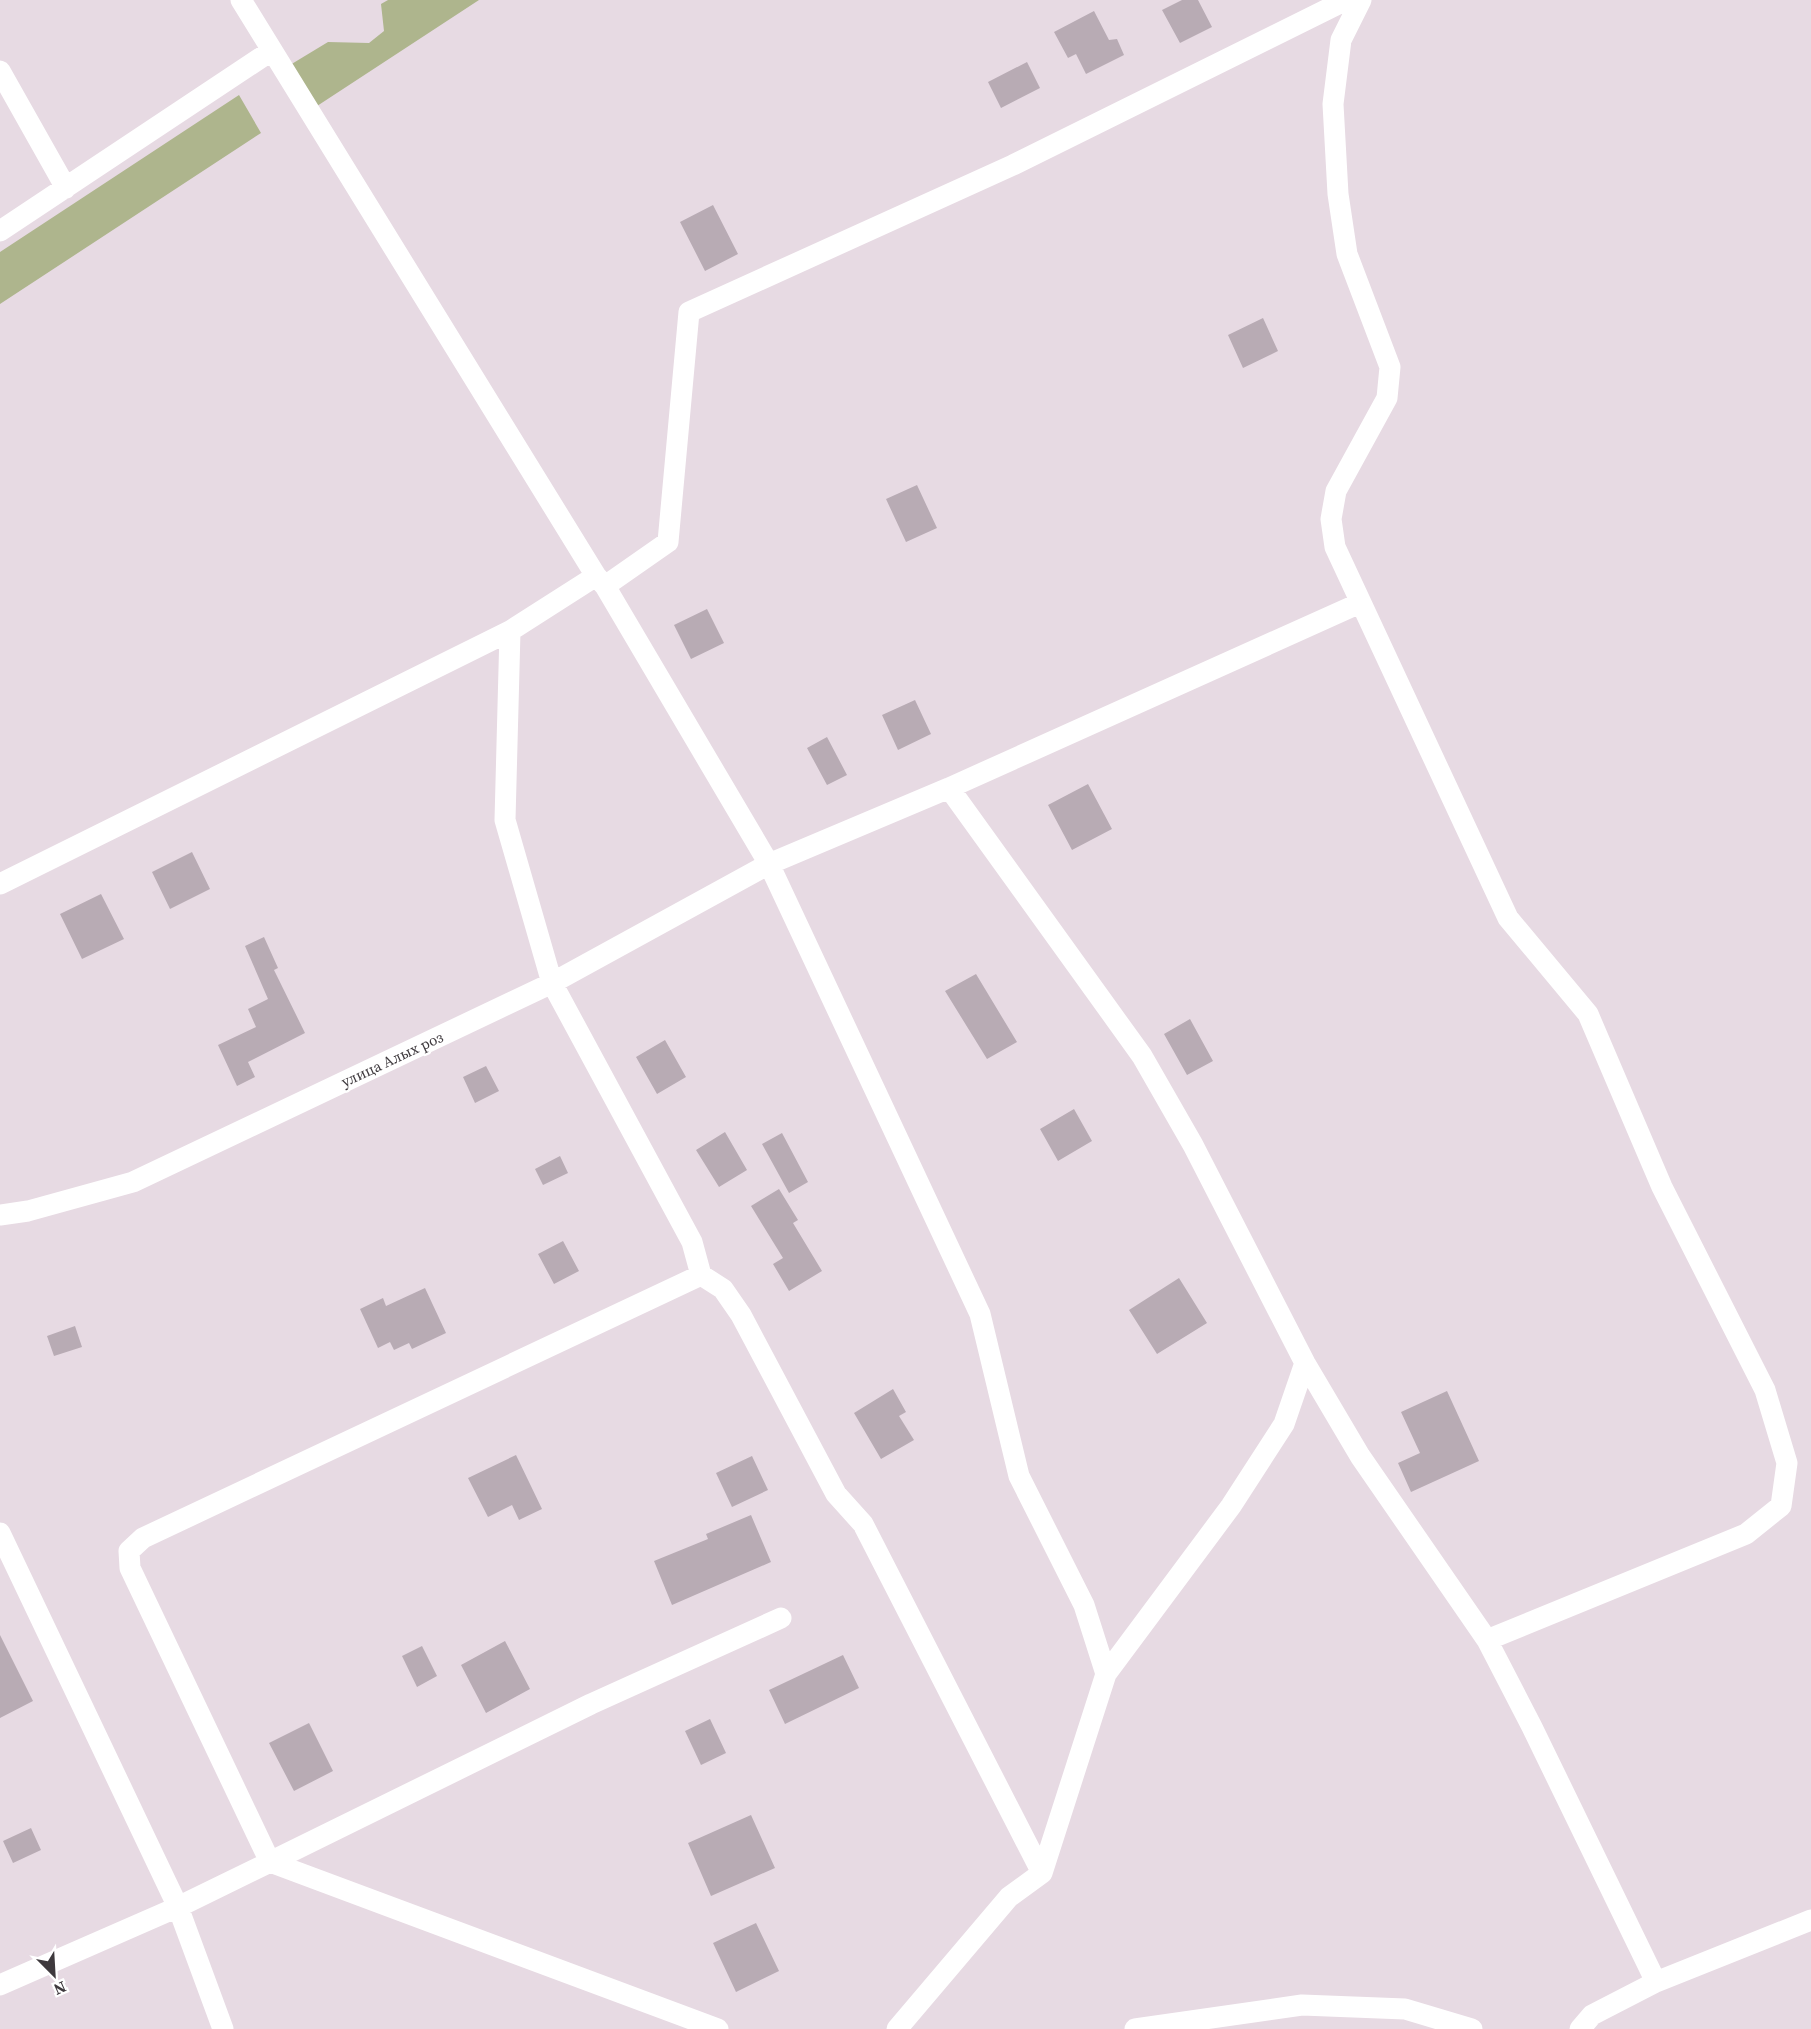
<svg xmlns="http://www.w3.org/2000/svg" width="1811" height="2029" font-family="'Source Serif 4',serif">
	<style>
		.green { fill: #aeb58d }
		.building { fill: #b8abb4 }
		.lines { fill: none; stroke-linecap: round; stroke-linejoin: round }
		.minor { stroke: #fff; stroke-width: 21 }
		.labels { text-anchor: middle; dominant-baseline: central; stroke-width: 5; stroke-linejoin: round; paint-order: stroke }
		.street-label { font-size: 15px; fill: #3e393d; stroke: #fff }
	</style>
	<rect width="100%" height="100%" fill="#e7dae3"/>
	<path class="green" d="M388 0H479L314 108 290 65 328 42 369 43 384 31 381 4Z
		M239 95 261 133 0 304V252Z"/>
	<path class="building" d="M1182 0H1198L1212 27 1180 43 1162 10Z
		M1094 11 1109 40 1117 39 1124 55 1086 74 1076 54 1068 58 1054 32Z
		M1027 62 1040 88 1001 108 988 82Z
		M713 205 738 254 705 271 680 222Z
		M1263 318 1278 351 1243 368 1228 335Z
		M917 485 937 528 906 542 886 499Z
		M707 609 724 643 691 659 674 625Z
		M915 700 931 734 898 750 882 715Z
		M827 737 847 775 827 785 807 748Z
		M1088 784 1112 829 1072 850 1048 805Z
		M192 852 210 889 170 909 152 872Z
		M101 894 124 939 82 959 60 914Z
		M264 937 278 968 274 970 305 1033 248 1062 255 1077 237 1086 218 1045 256 1027 248 1009 268 999 245 946Z
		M976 974 1017 1042 987 1059 945 991Z
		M1190 1019 1213 1061 1187 1075 1164 1034Z
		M665 1040 686 1077 657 1094 636 1057Z
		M486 1066 499 1091 475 1103 463 1077Z
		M1074 1109 1092 1141 1058 1161 1040 1129Z
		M725 1132 747 1170 719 1187 696 1150Z
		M782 1133 808 1182 789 1193 762 1144Z
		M560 1156 568 1173 543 1185 535 1169Z
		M779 1189 798 1220 793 1223 822 1271 789 1291 773 1264 783 1258 751 1206Z
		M563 1241 579 1271 554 1284 538 1254Z
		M1179 1278 1207 1323 1157 1354 1129 1310Z
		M425 1288 446 1333 412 1349 409 1343 394 1350 390 1342 378 1348 360 1309 383 1298 386 1306Z
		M75 1326 82 1347 54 1356 47 1336Z
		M893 1389 906 1412 899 1416 914 1440 881 1459 854 1413Z
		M1447 1391 1479 1461 1411 1492 1398 1463 1420 1453 1401 1412Z
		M516 1455 542 1509 519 1520 512 1505 488 1517 468 1478Z
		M752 1456 768 1490 732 1507 716 1473Z
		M751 1515 771 1562 672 1605 654 1561 708 1539 706 1534Z
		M0 1635 33 1701 0 1718Z
		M505 1641 530 1689 486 1713 461 1665Z
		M422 1646 437 1676 417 1687 402 1656Z
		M843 1655 859 1688 785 1724 769 1690Z
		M710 1719 726 1753 701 1765 685 1731Z
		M309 1723 333 1771 294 1791 269 1743Z
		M751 1815 775 1868 711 1896 688 1843Z
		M31 1828 41 1850 13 1863 3 1841Z
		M756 1923 779 1971 736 1992 713 1943Z"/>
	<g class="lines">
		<path class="minor" d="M241 0 596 576
			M1361 0 1341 40 1333 104 1338 194 1347 254 1390 367 1387 398 1336 491 1331 519 1335 547 1508 918 1588 1014 1662 1187 1765 1390 1787 1463 1781 1506 1746 1534 1487 1640
			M0 71 66 188
			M0 231 271 51
			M605 586 668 542 689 312 1013 165 1346 0
			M510 631 505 820 552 983 692 1242 701 1275 723 1289 741 1315 836 1494 863 1524 1042 1873
			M949 788 1142 1056 1193 1145 1305 1363 1360 1456 1487 1640 1532 1727 1656 1982 1592 2015 1580 2029
			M0 884 510 631 596 576 605 586 769 864 980 1314 1019 1476 1084 1605 1106 1674 1042 1873 1009 1897 897 2029
			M0 1215 28 1211 133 1182 552 983 769 864 949 788 1360 603
			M0 1533 178 1907 223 2029
			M1106 1674 1231 1506 1284 1424 1305 1363
			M1656 1982 1811 1920
			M0 1985 178 1907 270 1862 130 1568 129 1551 143 1538 701 1275
			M718 2029 270 1862 591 1704 781 1618
			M1135 2029 1302 2005 1405 2009 1472 2029"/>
	</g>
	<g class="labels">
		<g class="street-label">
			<text transform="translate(392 1059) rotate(-25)">улица Алых роз</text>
		</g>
	</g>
	<g transform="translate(54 1975) rotate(156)" stroke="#ffffff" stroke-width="4.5" paint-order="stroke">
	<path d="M0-4.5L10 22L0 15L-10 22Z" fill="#3e393d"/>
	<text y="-9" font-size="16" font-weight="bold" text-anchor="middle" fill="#3e393d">N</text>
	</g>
</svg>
